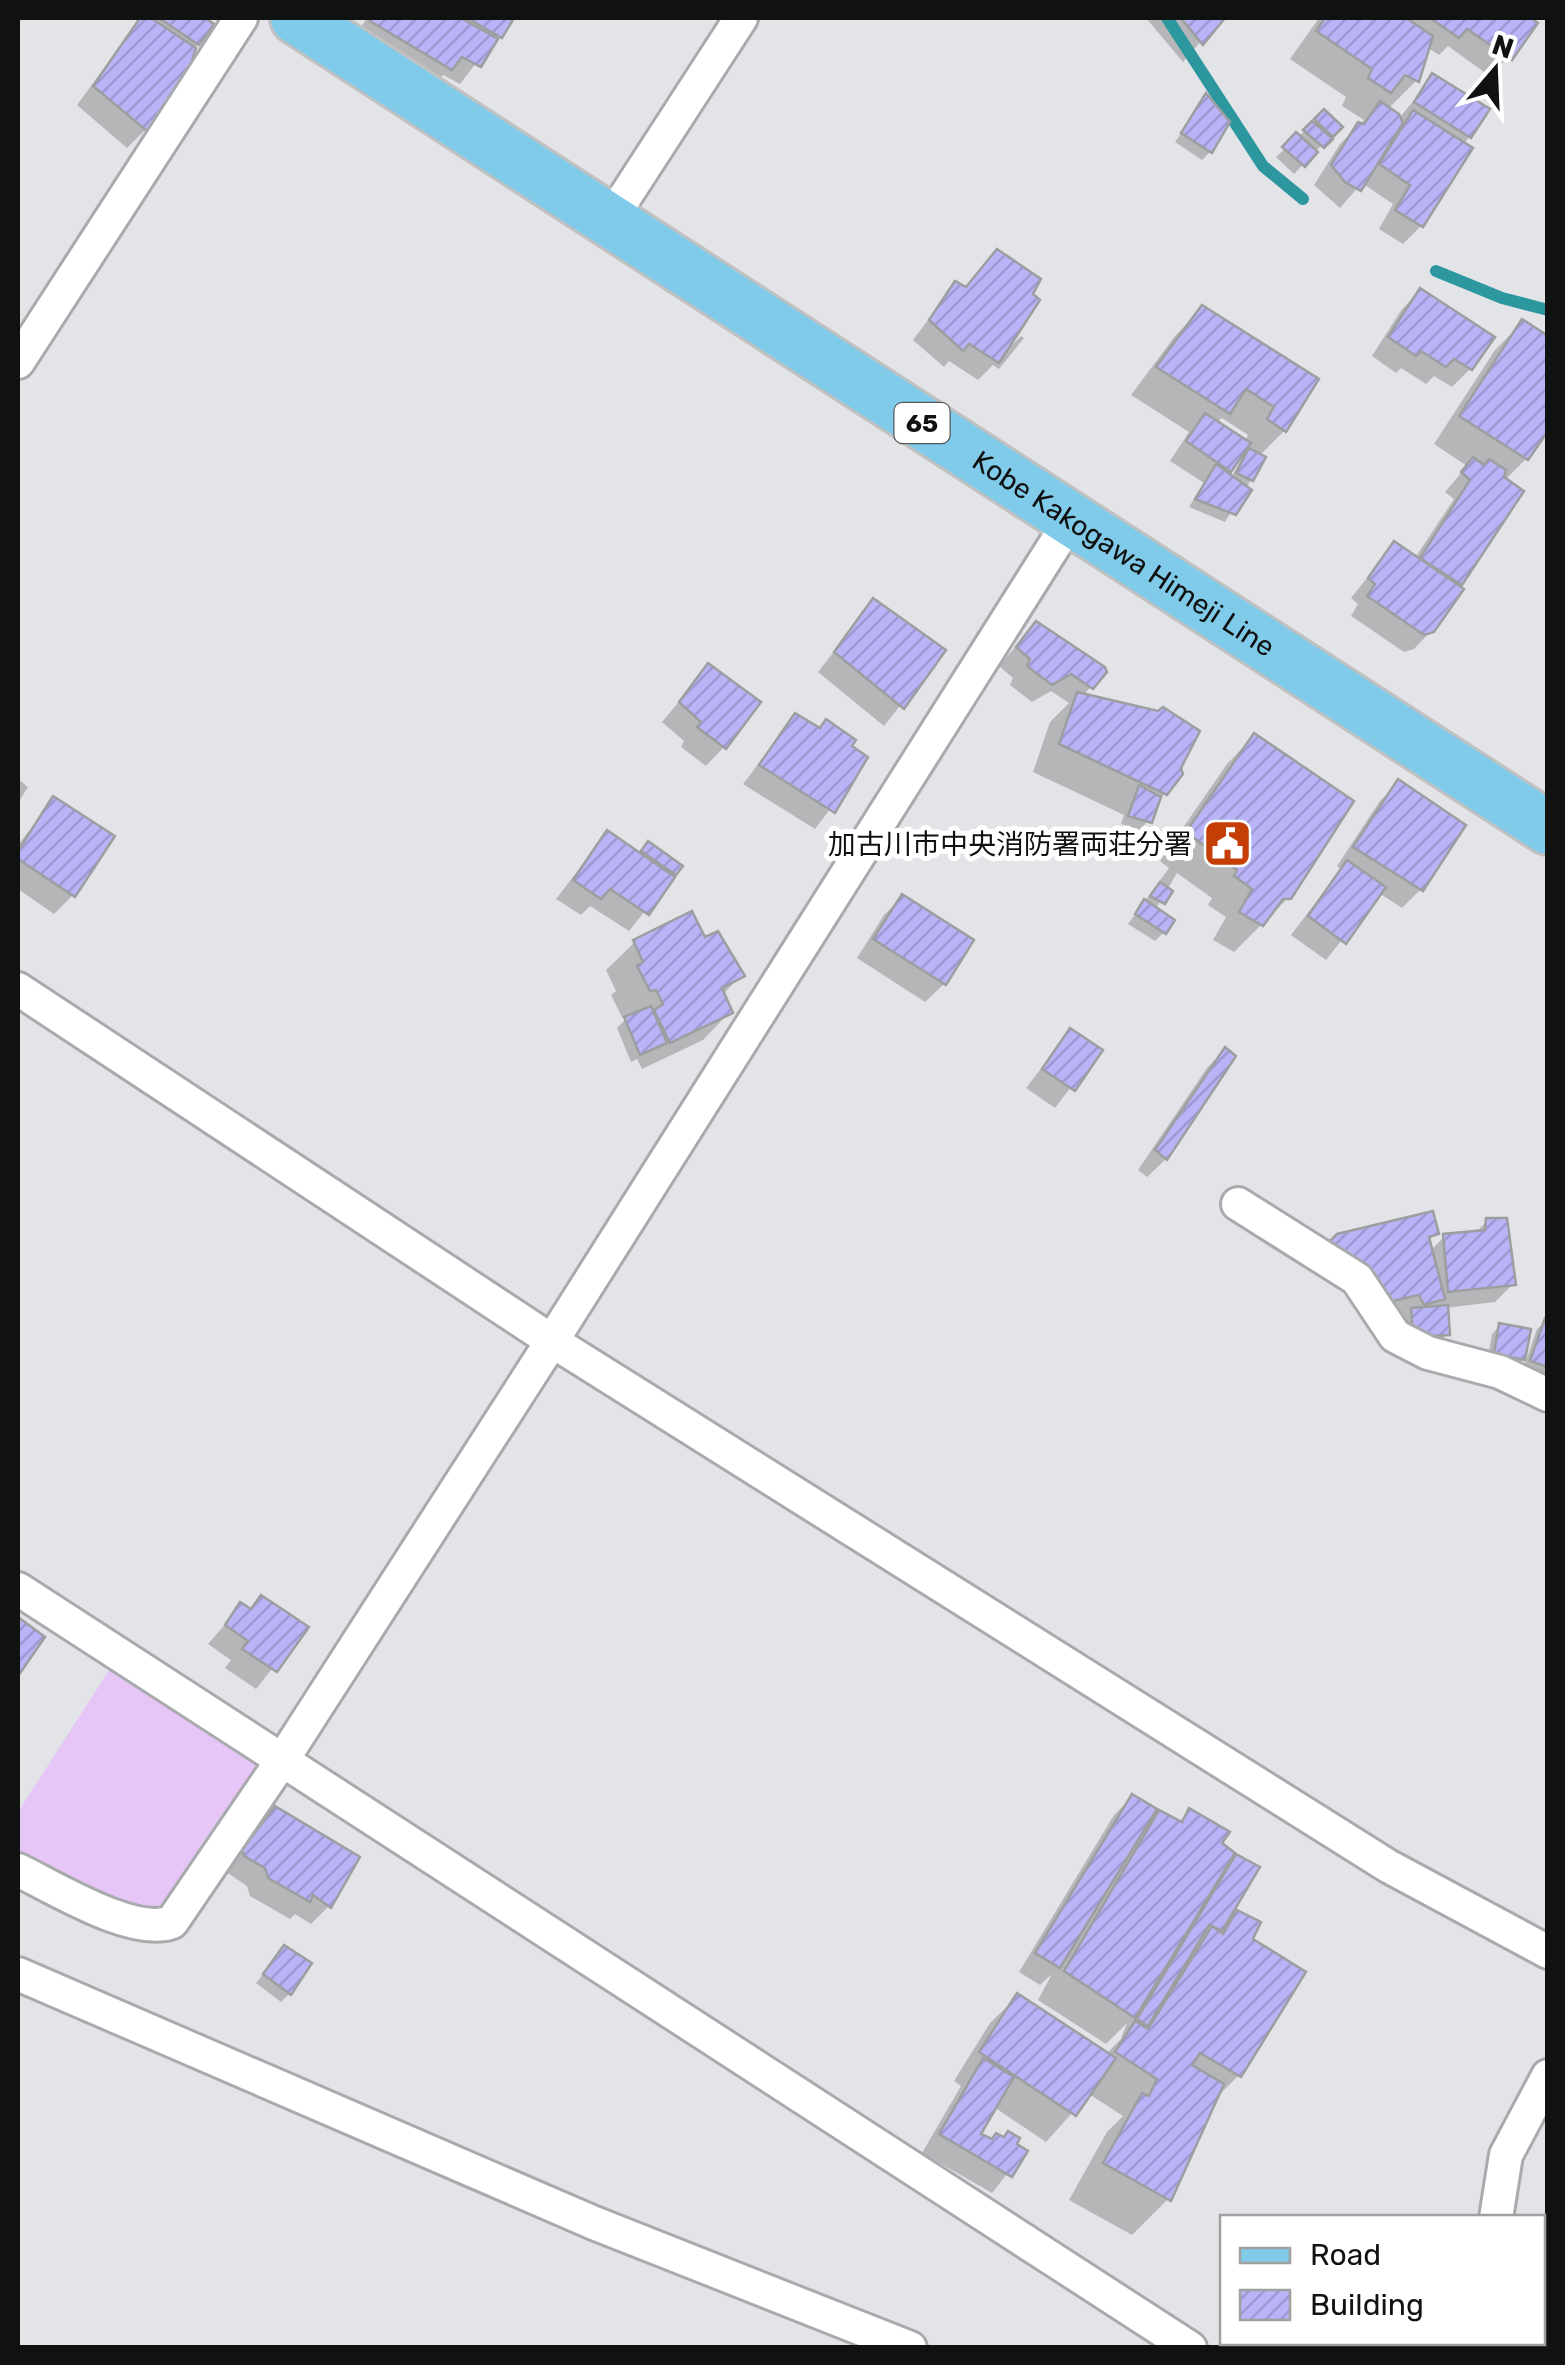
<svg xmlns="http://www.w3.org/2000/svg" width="1565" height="2365" font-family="Rubik,'Noto Sans JP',sans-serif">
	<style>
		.grass { fill: #e6c6f6 }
		.shadow { fill: #0003; fill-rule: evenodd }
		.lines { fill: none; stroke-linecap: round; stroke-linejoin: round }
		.stream { stroke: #2d97a0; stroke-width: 12 }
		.building { fill: url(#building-hatch); stroke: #9e9ea1; stroke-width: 2.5 }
		.minor-casing { stroke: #a9aaad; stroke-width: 38 }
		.primary-casing { stroke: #c1c1c1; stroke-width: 58 }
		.minor { stroke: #fff; stroke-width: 32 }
		.primary { stroke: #80cbea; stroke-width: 52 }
		.labels { text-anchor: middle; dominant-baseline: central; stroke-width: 10; stroke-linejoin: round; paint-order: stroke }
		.shield { fill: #fff; stroke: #585858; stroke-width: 2.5 }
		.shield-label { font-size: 25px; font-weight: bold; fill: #101111 }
		.street-label { font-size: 28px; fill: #101111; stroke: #fff }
		.poi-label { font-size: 28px; fill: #101111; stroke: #fff; text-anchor: end }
	</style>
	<defs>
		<pattern id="building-hatch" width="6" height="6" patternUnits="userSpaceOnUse" patternTransform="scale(2.5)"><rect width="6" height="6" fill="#b8b4f7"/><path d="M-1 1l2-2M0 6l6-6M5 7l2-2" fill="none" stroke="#9d9ad3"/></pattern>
	</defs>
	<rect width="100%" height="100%" fill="#e2e4e7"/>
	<path class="grass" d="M113 1664 259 1762 260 1770 163 1912 147 1915 18 1860V1812Z"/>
	<path class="shadow" d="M141 18H201L210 24 145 130 127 148 77 105Z
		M367 18H511L460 84 443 75 432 87 353 40Z
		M1146 18H1221L1183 62Z
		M1319 18H1526L1535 24 1491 77 1448 46 1439 55 1427 47 1416 81 1388 109 1400 117 1433 77 1469 136 1421 226 1403 244 1379 229 1393 204 1362 183 1340 208 1314 185 1340 144 1364 120 1342 106 1346 97 1290 59Z
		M1206 97 1210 152 1202 160 1175 142Z
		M1324 113 1339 127 1294 174 1276 157Z
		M955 284 964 289 1008 349 1021 336 1024 338 999 369 993 365 978 380 949 361 944 367 913 340Z
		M1421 291 1470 369 1452 387 1434 376 1426 384 1401 368 1396 373 1372 356 1402 309Z
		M1202 308 1316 380 1285 430 1259 456 1251 480 1225 522 1189 507 1204 483 1170 461 1189 432 1131 395 1175 336ZM1222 418 1248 435 1244 442 1216 423ZM1239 457 1242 458 1231 478 1225 474Z
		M1522 323 1526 459 1505 480 1521 492 1432 630 1414 649 1404 652 1351 616 1358 604 1351 598 1394 544 1415 558 1454 499 1445 492 1467 466 1434 444 1495 350Z
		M873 602 943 651 884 726 818 672Z
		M1033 626 1091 687 1082 696 1165 793 1141 830 1121 824 1124 815 1033 772 1050 722 1069 703 1051 691 1032 702 1010 685 1013 678 999 666Z
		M709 666 724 747 706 766 681 747 684 741 662 722Z
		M795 716 848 746 866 762 815 829 743 784Z
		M1254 736 1289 897 1234 952 1213 940 1226 917 1208 905 1212 898 1177 873 1155 910 1164 932 1155 941 1128 924 1169 868 1160 861 1227 764Z
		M18 779 28 787 18 803Z
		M1398 783 1421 889 1402 908 1379 893 1326 960 1291 935 1341 869 1337 866 1380 801Z
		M54 799 73 895 54 914 18 889V845Z
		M607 833 639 855 648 845 680 867 629 931 590 906 581 915 556 899Z
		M902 897 971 941 944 984 925 1002 857 958 884 915Z
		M691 915 704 941 741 976 722 995 730 1012 703 1040 642 1069 637 1059 631 1062 617 1028 629 1016 622 1017 611 995 616 991 606 970 634 943Z
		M1070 1031 1099 1050 1055 1108 1026 1088Z
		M1225 1050 1233 1056 1166 1159 1147 1177 1138 1170 1207 1068Z
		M1487 1221 1513 1284 1495 1302 1445 1308 1447 1334 1439 1342 1405 1344 1401 1312 1365 1320 1359 1300 1349 1297 1345 1282 1325 1279 1312 1268 1436 1233 1427 1241 1430 1251 1444 1237 1475 1233Z
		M1546 1321H1548V1378L1523 1369 1537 1329Z
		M1500 1326 1523 1359 1514 1367 1487 1362 1492 1334Z
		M261 1598 305 1627 256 1689 225 1668 231 1660 208 1644 241 1606 248 1611Z
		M1132 1797 1146 1827 1159 1813 1178 1823 1189 1812 1219 1843 1225 1868 1236 1857 1223 1928 1237 1914 1249 1940 1239 2075 1214 2100 1168 2199 1132 2235 1069 2200 1107 2132 1123 2116 1089 2094 1046 2142 994 2107 977 2134 991 2142 1008 2135 1025 2151 992 2193 922 2153 961 2086 954 2081 990 2023 1018 1996 1106 2054 1121 2039 1127 2023 1106 2044 1038 2000 1052 1974 1040 1985 1019 1972 1114 1815Z
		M276 1809 358 1861 329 1906 311 1924 295 1914 290 1919 250 1896 247 1886 225 1871Z
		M284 1948 290 1993 281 2002 256 1983Z
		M1455 2342H1542L1548 2348H1452Z"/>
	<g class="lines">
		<path class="stream" d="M1167 18 1263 166 1303 199
			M1436 271 1502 298 1548 310"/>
	</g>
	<path class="building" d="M140 18H151L196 48 191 64 147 131 93 86Z
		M159 18H205L214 24 199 45Z
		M372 18H461L498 39 481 67 462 57 452 70 370 21Z
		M467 18H514L502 38Z
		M1181 18H1225L1203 45Z
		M1325 18H1406L1433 36 1419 82 1405 75 1391 93 1368 78 1372 69 1316 31Z
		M1430 18H1531L1538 23 1512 60 1467 29 1459 38Z
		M1432 73 1490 109 1471 138 1414 102Z
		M1206 93 1230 122 1212 153 1181 133Z
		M1380 101 1399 114 1403 123 1361 191 1345 182 1331 165 1358 122 1364 124Z
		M1324 109 1343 127 1333 137 1314 119Z
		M1413 110 1473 148 1423 227 1395 210 1410 185 1379 164Z
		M1312 121 1333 139 1324 148 1303 130Z
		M1296 132 1318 152 1305 167 1282 147Z
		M997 249 1041 279 1033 294 1040 300 999 363 969 344 963 351 929 320 955 281 966 287Z
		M1420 288 1495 337 1472 370 1454 359 1446 367 1421 351 1416 356 1388 337Z
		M1202 305 1319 379 1286 432 1267 419 1274 407 1246 389 1230 414 1156 367Z
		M1522 319 1548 336V431L1528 460 1459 416Z
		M1205 413 1251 443 1231 472 1186 441Z
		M1249 448 1266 457 1253 481 1236 473Z
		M1473 457 1484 465 1489 459 1506 470 1504 477 1524 491 1462 585 1420 558 1470 480 1461 472Z
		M1216 464 1252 490 1236 515 1195 499Z
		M1394 541 1464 589 1434 632 1424 635 1367 596 1375 584 1368 578Z
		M873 598 946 650 904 709 834 652Z
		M1036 621 1105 667 1107 672 1093 689 1071 674 1052 685 1027 666 1030 659 1016 647Z
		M708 663 761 702 726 749 697 727 701 722 679 702Z
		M1077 692 1158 711 1163 707 1200 731 1181 768 1183 774 1167 795 1059 744Z
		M795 713 820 728 826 719 856 740 852 746 868 757 835 813 759 765Z
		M1254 733 1354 801 1291 899H1283L1263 926 1239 912 1252 889 1234 876 1237 870 1186 832Z
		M1398 779 1466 825 1423 891 1353 847Z
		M1139 785 1161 797 1152 823 1128 816Z
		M53 796 115 836 75 897 18 859V851Z
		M607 830 675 877 649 915 610 889 601 899 573 880Z
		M648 841 683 866 676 875 641 851Z
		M1347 860 1386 887 1346 944 1308 916Z
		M1160 882 1173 891 1165 904 1150 896Z
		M902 894 974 940 946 985 873 939Z
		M1144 899 1175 920 1166 934 1135 914Z
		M692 911 705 937 718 931 745 976 722 988 733 1013 670 1043 654 1010 663 1004 656 990 650 991 637 966 643 962 633 940Z
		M651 1006 667 1043 640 1055 624 1017Z
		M1070 1028 1103 1050 1075 1091 1042 1069Z
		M1225 1047 1236 1056 1167 1160 1155 1150Z
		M1433 1211 1439 1234 1429 1237 1445 1299 1424 1305 1419 1295 1383 1303 1328 1243 1337 1234Z
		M1486 1218H1507L1516 1285 1448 1292 1443 1234 1485 1230Z
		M1448 1305 1450 1335 1413 1337 1411 1308Z
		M1545 1318 1548 1319V1367L1530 1361Z
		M1499 1323 1531 1329 1525 1360 1494 1354Z
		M261 1595 309 1627 277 1672 242 1649 248 1641 225 1625 240 1602 251 1609Z
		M18 1617 45 1637 18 1676Z
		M1132 1794 1157 1809 1060 1968 1035 1953Z
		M275 1806 360 1857 331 1908 313 1895 310 1902 268 1878 265 1868 244 1856 242 1850Z
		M1189 1808 1230 1832 1222 1843 1235 1853 1135 2018 1064 1971 1159 1810 1182 1822Z
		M1236 1854 1260 1867 1222 1931 1209 1925 1148 2026 1137 2019Z
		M1237 1910 1261 1922 1253 1939 1306 1972 1241 2077 1200 2053 1192 2065 1224 2084 1171 2201 1103 2163 1142 2093 1149 2096 1157 2079 1115 2052 1135 2021 1148 2029 1212 1926 1223 1934Z
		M284 1945 312 1963 291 1995 263 1974Z
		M1017 1993 1116 2058 1076 2116 979 2052Z
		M983 2058 1014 2077 981 2134 992 2139 996 2133 1004 2137 1008 2131 1020 2138 1017 2144 1028 2151 1012 2177 939 2134Z
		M1542 2285 1548 2288V2348H1529L1520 2342H1542Z"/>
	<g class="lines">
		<defs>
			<path id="minor" d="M610 220 741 18
				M18 362 241 18
				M18 989 552 1341 1388 1866 1548 1952
				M1238 1204 1357 1279 1395 1336 1428 1353 1500 1372 1548 1395
				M18 1589 1190 2348
				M18 1870C55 1888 134 1937 172 1922L283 1759 552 1341 1071 519
				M18 1974 594 2223 910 2348
				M1496 2218 1506 2155 1548 2076
				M1429 2348 1432 2342"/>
			<g id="primary">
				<path id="s1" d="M297 18 1548 828"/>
			</g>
		</defs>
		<use href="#minor" class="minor-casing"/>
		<use href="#primary" class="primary-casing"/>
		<use href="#minor" class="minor"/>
		<use href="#primary" class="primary"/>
	</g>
	<defs>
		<symbol id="civic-square" viewBox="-11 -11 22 22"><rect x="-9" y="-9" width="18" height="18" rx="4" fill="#c53e06" stroke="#fff"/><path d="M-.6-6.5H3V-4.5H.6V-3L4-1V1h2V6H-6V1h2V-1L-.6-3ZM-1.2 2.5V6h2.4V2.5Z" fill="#fff"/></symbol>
	</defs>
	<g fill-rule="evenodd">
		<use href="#civic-square" x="1200" y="816" width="55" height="55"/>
	</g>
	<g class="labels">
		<rect class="shield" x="894.5" y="403" width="55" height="40" rx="8"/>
		<g class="shield-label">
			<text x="922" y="423">65</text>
		</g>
		<g class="street-label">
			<text stroke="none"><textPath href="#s1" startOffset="985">Kobe Kakogawa Himeji Line</textPath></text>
		</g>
		<g class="poi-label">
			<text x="1192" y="844">加古川市中央消防署両荘分署</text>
		</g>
	</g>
	<rect width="1565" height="2365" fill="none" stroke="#101111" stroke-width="40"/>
	<rect x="1220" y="2215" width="325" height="130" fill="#ffffff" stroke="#9fa0a0" stroke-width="2.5"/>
	<rect x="1240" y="2248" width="50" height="15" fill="#80cbea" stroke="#9fa0a0" stroke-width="2.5"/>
	<text x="1310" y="2265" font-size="30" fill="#101111">Road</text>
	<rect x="1240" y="2290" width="50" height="30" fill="url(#building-hatch)" stroke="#9fa0a0" stroke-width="2.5"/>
	<text x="1310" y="2315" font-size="30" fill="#101111">Building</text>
	<g transform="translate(1495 70) rotate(19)" stroke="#ffffff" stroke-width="8" paint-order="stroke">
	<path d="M0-8L18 38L0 25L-18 38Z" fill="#101111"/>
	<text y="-15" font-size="28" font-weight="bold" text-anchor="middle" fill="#101111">N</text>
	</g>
</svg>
